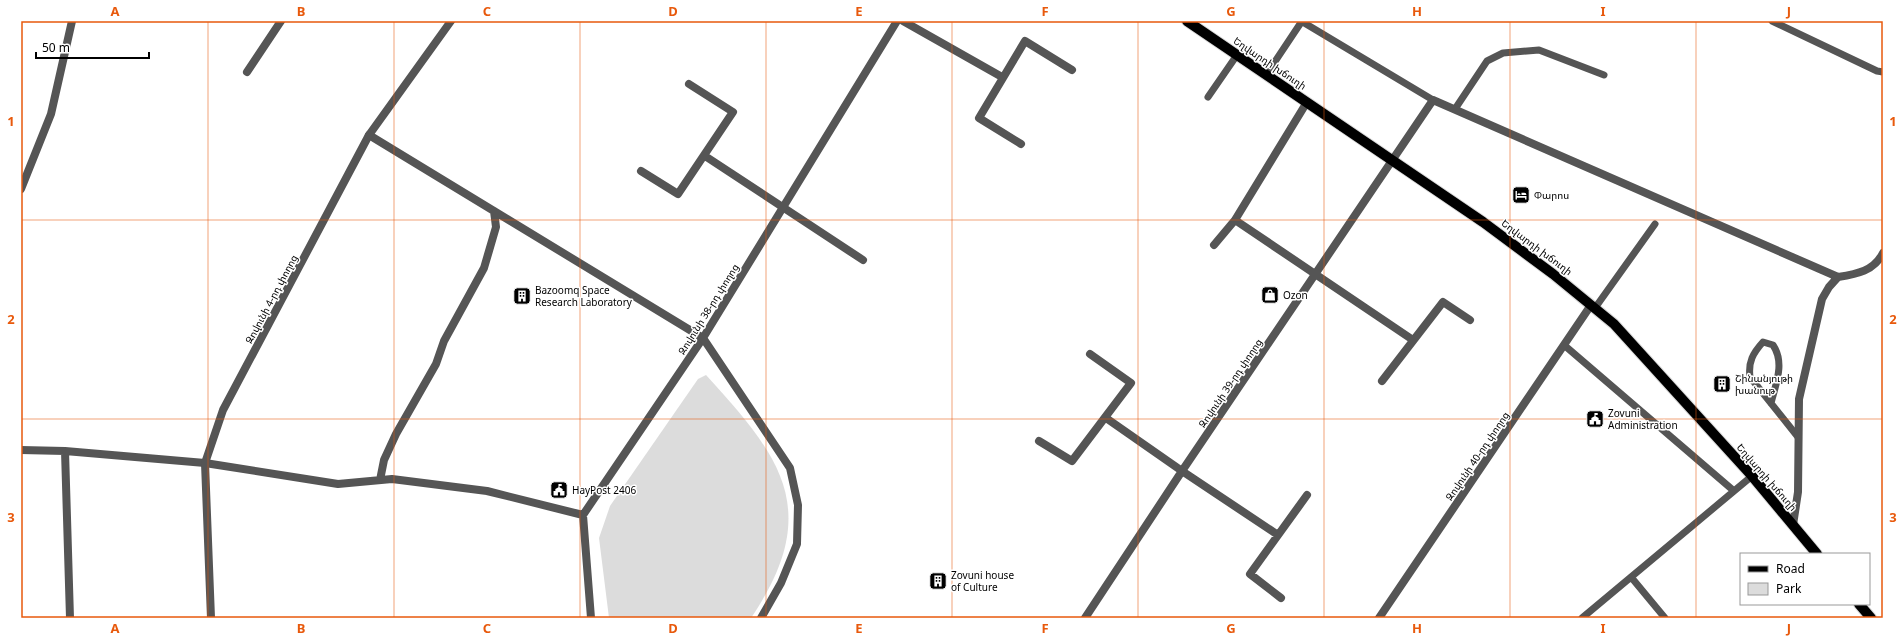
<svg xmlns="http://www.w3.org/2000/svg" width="1904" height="639" font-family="'Noto Sans','Noto Sans Armenian',sans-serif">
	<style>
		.green { fill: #dcdcdc }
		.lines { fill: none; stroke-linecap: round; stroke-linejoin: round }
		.primary-casing { stroke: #dbdbdb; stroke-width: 12 }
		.service { stroke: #555; stroke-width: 7 }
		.minor { stroke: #555; stroke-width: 8 }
		.tertiary { stroke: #555; stroke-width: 8 }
		.primary { stroke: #000; stroke-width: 10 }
		.grid { fill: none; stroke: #e8590c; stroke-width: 1; stroke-opacity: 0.55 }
		.labels { text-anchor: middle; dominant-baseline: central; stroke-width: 3; stroke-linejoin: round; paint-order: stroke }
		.street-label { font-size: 10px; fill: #000; stroke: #fff }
		.poi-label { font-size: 10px; fill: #000; stroke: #fff; text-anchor: start }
		.neatline { fill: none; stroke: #e8590c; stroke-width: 1.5 }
		.grid-label { font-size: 13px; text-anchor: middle; font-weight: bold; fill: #e8590c }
	</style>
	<rect width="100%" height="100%" fill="#fff"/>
	<path class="green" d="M706 375C782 458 823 511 751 618H609L599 538 610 506 698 379Z"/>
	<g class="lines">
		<defs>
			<path id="primary" d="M1187 21 1483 222 1553 274 1614 324 1752 476 1817 554
				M1859 604 1871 618"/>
		</defs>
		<use href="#primary" class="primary-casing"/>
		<path class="service" d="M1301 21 1433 100
			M1772 21 1877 71 1883 72
			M1266 75 1302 21
			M1208 97 1237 55
			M1455 109 1487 61 1503 53 1539 50 1604 75
			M1595 308 1655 224
			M1564 345 1734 491
			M1771 403C1776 383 1785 363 1773 345L1763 342C1753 353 1748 362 1750 377L1798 437
			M1631 577 1665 618
			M1582 618 1752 476"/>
		<path class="minor" d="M903 21 1002 77
			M247 72 281 21
			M369 135 703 338 583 515 591 618
			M1021 144 979 118 1025 41 1072 70
			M705 156 863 260
			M641 171 678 194 733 112 689 84
			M1235 220 1413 340
			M1214 245 1235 220 1307 102
			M1382 381 1443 302 1470 320
			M1106 418 1182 471 1278 535
			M1039 441 1072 461 1131 383 1090 354
			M21 450 65 451 205 463 338 484 392 479 487 491 583 515
			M65 451 70 618
			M380 480 384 460 396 434 436 364 444 341 484 268 496 227 494 211
			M1793 525 1798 492 1799 399 1822 299 1829 287 1838 277
			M1281 598 1250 574 1307 495
			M1085 618 1182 471 1433 100 1838 277C1857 274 1874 271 1883 253
			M1379 618 1591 305"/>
		<path class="tertiary" d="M21 189 51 114 72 21
			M211 618 205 463 223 410 369 135 451 21
			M761 618 781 583 797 544 798 505 790 468 703 338 897 21"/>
		<use href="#primary" class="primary"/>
	</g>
	<path class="grid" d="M208 21V618M394 21V618M580 21V618M766 21V618M952 21V618M1138 21V618M1324 21V618M1510 21V618M1696 21V618M21 220H1883M21 419H1883"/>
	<defs>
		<symbol id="hotel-square" viewBox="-11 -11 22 22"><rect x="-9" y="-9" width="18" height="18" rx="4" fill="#000" stroke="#fff"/><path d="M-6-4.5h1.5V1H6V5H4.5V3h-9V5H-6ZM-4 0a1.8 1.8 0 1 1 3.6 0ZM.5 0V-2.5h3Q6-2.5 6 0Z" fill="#fff"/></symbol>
		<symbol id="shop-square" viewBox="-11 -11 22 22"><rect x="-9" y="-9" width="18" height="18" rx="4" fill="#000" stroke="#fff"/><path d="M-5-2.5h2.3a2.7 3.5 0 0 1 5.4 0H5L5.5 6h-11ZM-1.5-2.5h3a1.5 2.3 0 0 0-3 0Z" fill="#fff"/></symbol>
		<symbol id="building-square" viewBox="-11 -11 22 22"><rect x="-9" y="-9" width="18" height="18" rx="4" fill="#000" stroke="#fff"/><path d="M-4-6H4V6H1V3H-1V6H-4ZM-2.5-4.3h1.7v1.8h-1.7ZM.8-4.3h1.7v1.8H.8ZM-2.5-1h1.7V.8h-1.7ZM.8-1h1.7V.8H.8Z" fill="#fff"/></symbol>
		<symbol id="civic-square" viewBox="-11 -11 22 22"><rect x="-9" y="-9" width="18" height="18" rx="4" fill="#000" stroke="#fff"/><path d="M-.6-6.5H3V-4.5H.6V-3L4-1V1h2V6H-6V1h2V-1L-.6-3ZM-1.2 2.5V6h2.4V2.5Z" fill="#fff"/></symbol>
	</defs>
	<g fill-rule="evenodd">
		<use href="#hotel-square" x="1511" y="185" width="20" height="20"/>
		<use href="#shop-square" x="1260" y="285" width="20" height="20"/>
		<use href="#building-square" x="512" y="286" width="20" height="20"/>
		<use href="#building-square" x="1712" y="374" width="20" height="20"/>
		<use href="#civic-square" x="1585" y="409" width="20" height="20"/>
		<use href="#civic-square" x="549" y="480" width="20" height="20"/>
		<use href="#building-square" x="928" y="571" width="20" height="20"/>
	</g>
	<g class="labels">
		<g class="street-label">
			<text transform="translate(1270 63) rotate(34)">Եղվարդի խճուղի</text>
			<text transform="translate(1537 247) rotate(37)">Եղվարդի խճուղի</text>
			<text transform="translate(271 299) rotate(-62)">Զովունի 4-րդ փողոց</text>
			<text transform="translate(708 309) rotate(-58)">Զովունի 38-րդ փողոց</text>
			<text transform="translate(1230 383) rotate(-56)">Զովունի 39-րդ փողոց</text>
			<text transform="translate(1477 456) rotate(-56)">Զովունի 40-րդ փողոց</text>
			<text transform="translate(1767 477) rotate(49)">Եղվարդի խճուղի</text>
		</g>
		<g class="poi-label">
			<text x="1534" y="195">Փարոս</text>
			<text x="535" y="290">Bazoomq Space<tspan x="535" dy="12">Research Laboratory</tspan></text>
			<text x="1283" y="295">Ozon</text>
			<text x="1735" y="378">Շինանյութի<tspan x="1735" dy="12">խանութ</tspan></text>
			<text x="1608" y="413">Zovuni<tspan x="1608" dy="12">Administration</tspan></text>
			<text x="572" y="490">HayPost 2406</text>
			<text x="951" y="575">Zovuni house<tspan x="951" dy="12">of Culture</tspan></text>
		</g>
	</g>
	<rect width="1904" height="639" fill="none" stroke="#ffffff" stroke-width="44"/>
	<rect x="1740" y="553" width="130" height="52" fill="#ffffff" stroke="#999999"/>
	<rect x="1748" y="566" width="20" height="6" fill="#000000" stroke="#999999"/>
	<text x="1776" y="573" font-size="12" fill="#000000">Road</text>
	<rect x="1748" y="583" width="20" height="12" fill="#dcdcdc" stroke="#999999"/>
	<text x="1776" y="593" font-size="12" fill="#000000">Park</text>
	<path d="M36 52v6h113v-6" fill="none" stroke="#000000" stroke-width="2"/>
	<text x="42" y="52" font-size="12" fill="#000000" stroke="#ffffff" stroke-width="3" paint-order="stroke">50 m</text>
	<rect x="22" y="22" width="1860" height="595" class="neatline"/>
	<g class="grid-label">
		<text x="115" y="16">A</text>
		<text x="301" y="16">B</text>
		<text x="487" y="16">C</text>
		<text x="673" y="16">D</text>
		<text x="859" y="16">E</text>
		<text x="1045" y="16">F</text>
		<text x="1231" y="16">G</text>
		<text x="1417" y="16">H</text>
		<text x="1603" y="16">I</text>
		<text x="1789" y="16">J</text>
		<text x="11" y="126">1</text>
		<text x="1893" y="126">1</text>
		<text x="11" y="324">2</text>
		<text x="1893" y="324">2</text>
		<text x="11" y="522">3</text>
		<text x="1893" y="522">3</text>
		<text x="115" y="633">A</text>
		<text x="301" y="633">B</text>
		<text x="487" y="633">C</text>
		<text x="673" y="633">D</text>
		<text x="859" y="633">E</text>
		<text x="1045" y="633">F</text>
		<text x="1231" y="633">G</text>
		<text x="1417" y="633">H</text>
		<text x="1603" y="633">I</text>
		<text x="1789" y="633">J</text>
	</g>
</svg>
